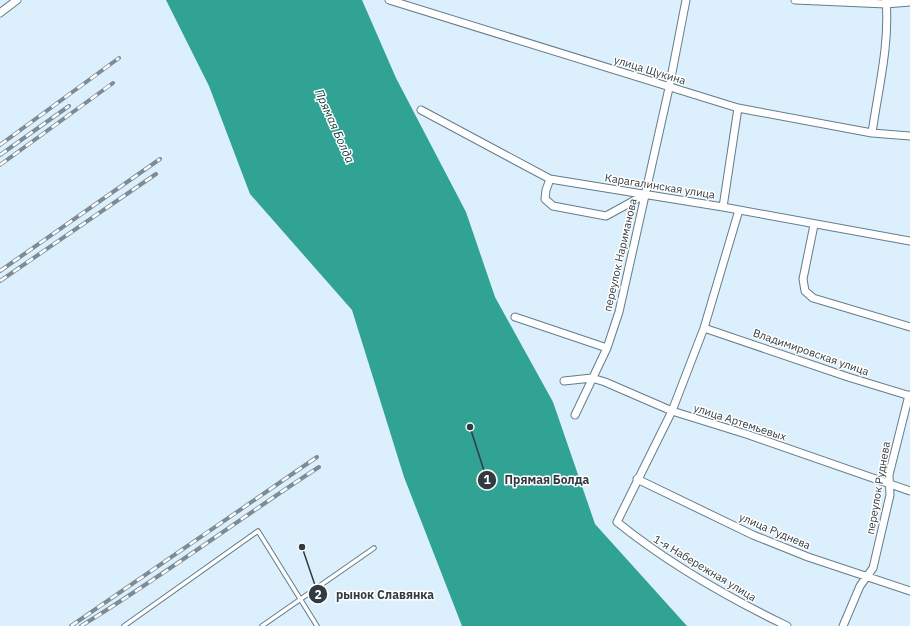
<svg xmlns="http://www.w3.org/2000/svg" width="910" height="626" font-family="'IBM Plex Sans',sans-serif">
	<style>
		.water { fill: #31a395 }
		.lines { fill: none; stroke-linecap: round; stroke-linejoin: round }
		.lane-casing { stroke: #657c8a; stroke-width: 5.5 }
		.street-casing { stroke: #657c8a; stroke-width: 9 }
		.lane { stroke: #fff; stroke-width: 3.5 }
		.street { stroke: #fff; stroke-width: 7 }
		.rail-casing { stroke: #7c8b94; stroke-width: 4 }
		.rail { stroke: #fff; stroke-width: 2.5; stroke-dasharray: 8; stroke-linecap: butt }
		.labels { text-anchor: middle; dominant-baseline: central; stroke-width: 3; stroke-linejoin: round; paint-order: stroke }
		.street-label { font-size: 11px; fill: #313b41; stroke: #fff }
		.water-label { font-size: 12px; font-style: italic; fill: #0a3d37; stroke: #fff }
		.leader { fill: none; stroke: #313b41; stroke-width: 1.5 }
		.callout-dot { fill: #313b41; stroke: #fff; stroke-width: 1.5 }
		.mark-label { font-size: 12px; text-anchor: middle; font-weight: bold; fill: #fff }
		.callout-label { font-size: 12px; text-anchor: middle; font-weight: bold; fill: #313b41; stroke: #fff; stroke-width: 3; stroke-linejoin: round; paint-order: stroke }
	</style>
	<rect width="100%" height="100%" fill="#dbeffc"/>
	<path class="water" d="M166 0H362L396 78 466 212 495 297 553 402 595 524 687 626H462L404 477 352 310 250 194 209 86Z"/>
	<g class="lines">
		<defs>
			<path id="lane" d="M124 626 258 531 317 626
				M262 626 374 548"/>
			<path id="street" d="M389 0 738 108 872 133 910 136
				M795 0 886 4 910 2
				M0 13 17 0
				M421 110 550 179 723 207 910 241
				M872 133C878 90 890 44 886 0
				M550 179 546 190 545 199 553 206 606 216 646 194
				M723 207 738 108
				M739 210 704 328 672 411 617 522C669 564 727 597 787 626
				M814 225 803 279 805 291 813 298 910 327
				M515 317 607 348
				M704 328 848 377 910 396
				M564 381 592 378 605 382 672 411 749 435 910 491
				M575 415 607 348 619 312 669 88 686 0
				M637 479 753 535 808 557 910 591
				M843 626 860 586 873 568 890 495 889 475 909 395"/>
		</defs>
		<use href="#lane" class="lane-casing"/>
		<use href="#street" class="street-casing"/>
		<use href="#lane" class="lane"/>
		<use href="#street" class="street"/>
		<defs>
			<path id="rail" d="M0 145 119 58
				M0 155 69 106
				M0 165 113 83
				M0 271 160 159
				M0 281 156 174
				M71 626 317 457
				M81 626C163 576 239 519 319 467"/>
		</defs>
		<use href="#rail" class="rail-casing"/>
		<use href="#rail" class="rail"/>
	</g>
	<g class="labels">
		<g class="street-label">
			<text transform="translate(650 70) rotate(17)">улица Щукина</text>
			<text transform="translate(660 186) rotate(9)">Карагалинская улица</text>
			<text transform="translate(620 255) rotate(-77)">переулок Нариманова</text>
			<text transform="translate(811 352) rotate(19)">Владимировская улица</text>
			<text transform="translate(740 422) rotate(18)">улица Артемьевых</text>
			<text transform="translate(878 488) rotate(-80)">переулок Руднева</text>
			<text transform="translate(775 531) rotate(23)">улица Руднева</text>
			<text transform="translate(705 568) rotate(31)">1-я Набережная улица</text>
		</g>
		<g class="water-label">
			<text transform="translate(335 126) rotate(66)">Прямая Болда</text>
		</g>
	</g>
	<path class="leader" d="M470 427L487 480M302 547L318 594"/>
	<g class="callout-dot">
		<circle cx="470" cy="427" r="4"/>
		<circle cx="302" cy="547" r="4"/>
		<circle cx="487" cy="480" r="10"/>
		<circle cx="318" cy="594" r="10"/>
	</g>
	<g class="mark-label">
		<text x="487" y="484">1</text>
		<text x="318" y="599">2</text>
	</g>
	<g class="callout-label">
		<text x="547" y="484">Прямая Болда</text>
		<text x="385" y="599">рынок Славянка</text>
	</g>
</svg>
